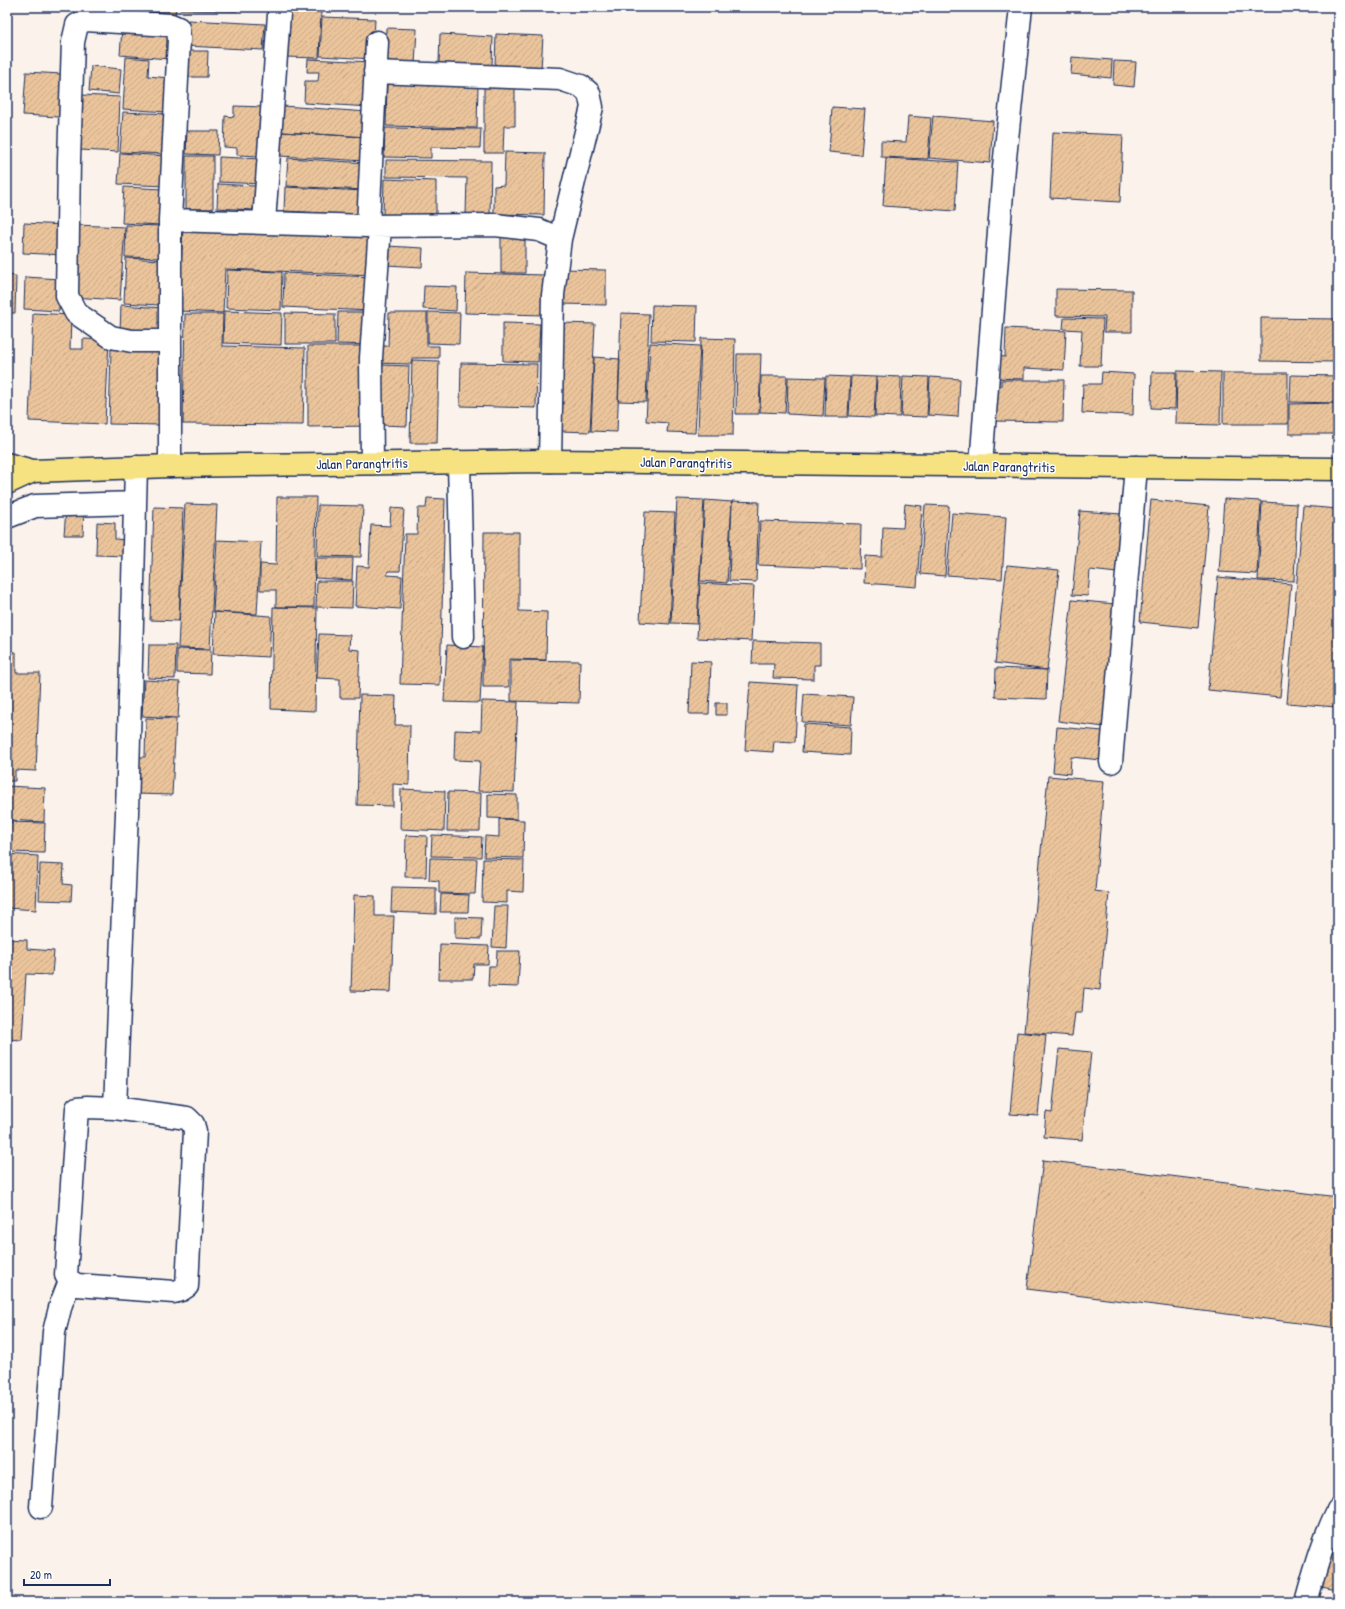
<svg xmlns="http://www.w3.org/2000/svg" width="1345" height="1609" font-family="'Patrick Hand',sans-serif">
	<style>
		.building { fill: url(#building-hatch); stroke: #1b2f5e }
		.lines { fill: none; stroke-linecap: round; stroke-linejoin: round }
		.minor-casing { stroke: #1b2f5e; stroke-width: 25 }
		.major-casing { stroke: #1b2f5e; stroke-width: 25 }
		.minor { stroke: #fff; stroke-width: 22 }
		.major { stroke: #f7e281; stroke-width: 22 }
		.labels { text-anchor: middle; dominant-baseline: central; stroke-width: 3; stroke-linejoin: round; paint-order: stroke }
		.street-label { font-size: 14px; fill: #1b2f5e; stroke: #fff }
	</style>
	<defs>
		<pattern id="building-hatch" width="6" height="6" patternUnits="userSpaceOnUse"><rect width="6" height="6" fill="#ebc49b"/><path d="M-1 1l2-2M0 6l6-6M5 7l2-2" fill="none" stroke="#c9a988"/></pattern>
	</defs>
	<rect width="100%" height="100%" fill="#fbf3eb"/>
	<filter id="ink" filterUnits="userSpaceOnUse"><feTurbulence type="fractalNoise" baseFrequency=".025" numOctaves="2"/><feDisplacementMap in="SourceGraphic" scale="8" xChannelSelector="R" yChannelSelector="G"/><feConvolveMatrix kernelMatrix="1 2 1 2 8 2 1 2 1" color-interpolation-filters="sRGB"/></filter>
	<g filter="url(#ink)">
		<path class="building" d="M121 7H176L175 18 121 15Z
			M180 7H237V11L180 10Z
			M287 10 321 12 319 58 284 57Z
			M322 17 375 19 373 59 320 56Z
			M188 20 265 24 263 50 186 46Z
			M122 28 170 32 168 59 120 55Z
			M386 28 417 29 415 64 385 63Z
			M440 34 493 37 492 66 439 63Z
			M496 34 543 36 541 69 495 66Z
			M183 51H208L207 77H183Z
			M126 57 149 59 148 76 169 78 167 112 123 109Z
			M1072 57 1112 60 1111 78 1071 74Z
			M308 59 372 62 370 107 304 103 305 81H318L319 72H307Z
			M1114 61 1136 62 1134 87 1113 85Z
			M91 66 121 69 119 94 89 91Z
			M26 72 62 74 59 117 23 115Z
			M387 82 478 85 477 128 386 126Z
			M484 87H515V126H504L503 153H484Z
			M82 95 120 97 118 152 80 150Z
			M234 106 263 107 261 156 237 155V148L224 147 225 116 234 117Z
			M283 106 368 112 366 137 281 132Z
			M832 107 865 109 861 155 829 152Z
			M123 112 169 114 166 154 120 152Z
			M908 116 931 118 928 159 881 157V141L906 142Z
			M933 116 993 121 990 163 929 158Z
			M385 128 481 129 480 148 431 147V158L384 157Z
			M187 131H219L218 155 186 154Z
			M282 132 366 137 365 161 280 156Z
			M1053 132 1123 135 1120 202 1050 198Z
			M505 152 545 153 544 215 494 214V186L504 185Z
			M120 153 166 156 165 186 118 184Z
			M186 156H213V209H186Z
			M219 157 263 159 262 184 219 182Z
			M288 158 366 163 364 190 286 186Z
			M886 158 958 162 955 211 883 206Z
			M386 160 491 161 490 215 466 214 467 178 386 177Z
			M384 179 436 181V216L383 215Z
			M218 184 255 186 253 210 217 208Z
			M124 187 163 189 161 225 122 223Z
			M285 187 364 191 363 215 284 211Z
			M24 223 65 225 64 255 23 253Z
			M76 225 125 227 120 300 72 297Z
			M126 225 163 226 162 258 125 257Z
			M183 227 375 236 373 275 225 269 223 313 179 311Z
			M501 237H525V273H501Z
			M387 246 423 248 422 267 386 265Z
			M1335 249H1338V274H1334Z
			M126 258 162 260 159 305 124 303Z
			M562 269 606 270V305L561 304Z
			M227 270 282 272 281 310 226 308Z
			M284 273 374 277 372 311 283 307Z
			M466 273 545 275 544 315 465 313Z
			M7 275 16 276 15 313H7Z
			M25 277 61 279 59 311 24 309Z
			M424 286 457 287 456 311 423 309Z
			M1056 289 1132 290V332H1104L1105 317 1056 316Z
			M121 305 163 308 162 335 120 333Z
			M652 305 697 306 696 342 651 341Z
			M224 311 282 313 281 345 223 343Z
			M338 312H372L371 345 337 344Z
			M428 312 460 313 459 344 428 343Z
			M33 313 71 315 70 349H83V339L109 340 105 424 29 421Z
			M285 313 335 314V344H285Z
			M389 313H427V346H439V358H412L411 364 373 363 374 346H388Z
			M621 313 649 314 646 402 618 401Z
			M185 314H223L222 346 305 348 303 425 183 424Z
			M1064 318 1103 319 1101 366H1080L1082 330 1063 329Z
			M1261 318 1338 319V362L1261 361Z
			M503 323 540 324 538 362 503 361Z
			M563 323 595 324 590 432 559 431Z
			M1006 328 1066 331 1064 370 1024 368V379L993 378 995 356 1005 357Z
			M701 338 735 339 733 435H698Z
			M650 343 700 346 695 433 667 432 668 423 646 421Z
			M308 346H368L369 426 308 427Z
			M111 349 163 350 161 425 109 424Z
			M737 354H761L759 414H736Z
			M594 357 620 359 617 432 591 431Z
			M412 360 439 361 437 443H410Z
			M461 363 537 364 536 408 460 406Z
			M382 365 409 366 407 426 381 425Z
			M1177 371 1221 372 1220 425 1176 424Z
			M1102 372 1134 374 1133 415 1082 413 1083 384H1101Z
			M1152 372H1176L1175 409 1151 408Z
			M1223 373H1288V424H1223Z
			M1291 375 1338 376V403L1290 402Z
			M761 376H787L785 413 760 412Z
			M826 376 850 377 848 417H825Z
			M851 376 876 377 874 417 849 416Z
			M877 376 901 377 900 417 875 416Z
			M903 376 929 377 927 417 901 416Z
			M788 377 825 378 823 416 787 414Z
			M930 377 960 379 958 417 928 415Z
			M1001 380H1064L1063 422 991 421 992 386H1001Z
			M1338 403V434H1289V404Z
			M277 497H316L314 607H276V590H260V564L276 565Z
			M427 498 445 499 440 685 400 684 405 534H417L418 508H426Z
			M677 499 704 500 697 624 671 623Z
			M1224 499 1261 501 1257 574 1219 572Z
			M705 500 732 502 727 583 700 581Z
			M1151 500 1209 506 1198 628 1140 622Z
			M732 501 759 502 756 582 729 581Z
			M1262 502 1297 504 1294 581 1258 580Z
			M185 504 217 505 210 649 178 648Z
			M905 504 922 506 917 587 864 583 865 556 882 557 883 527 903 528Z
			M318 505 363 506 361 557 317 556Z
			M925 505 949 506 945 576 920 574Z
			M1303 506 1338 509V682L1336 707 1287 703Z
			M154 507 183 508 179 621 150 620Z
			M391 508 404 509 400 571H388L387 575 402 576 400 609 355 606 357 566 369 567 371 525 390 526Z
			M66 509 84 510 83 535H64Z
			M1080 511 1121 514 1117 573 1090 570 1088 596 1072 595Z
			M645 512 675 513 670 624 640 622Z
			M952 513 1006 517 1002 579 947 575Z
			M760 521 861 524 860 569 758 565Z
			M97 522 115 523V539L127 540 126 556 96 555Z
			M484 532H519V611L547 612 546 660 509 659V687H483Z
			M217 540 261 542 257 614 213 612Z
			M316 558H353L352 580 315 578Z
			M1007 565 1059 570 1047 670 995 663Z
			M1218 577 1291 584 1280 697 1208 690Z
			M317 581H353L352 608 316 607Z
			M700 583 754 586 751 641 697 638Z
			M1072 600 1115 604 1104 727 1058 721Z
			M273 607 317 608 315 711 271 709Z
			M215 612 271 616 269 657 213 654Z
			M319 634 350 635 349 649 360 650 358 698H340V679L317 678Z
			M753 641 820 643V665H814V679L773 678 774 664H752Z
			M149 645H176L175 679 148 678Z
			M447 645 483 647 480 703 444 702Z
			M177 649 211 650 210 674 177 673Z
			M7 652H16V673H40L36 771 15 770V781H7Z
			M511 660 580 661 579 703 511 701Z
			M691 661 711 662 709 714H689Z
			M996 668 1047 670 1046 699 995 697Z
			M144 680 180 682 178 718 142 716Z
			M750 682 798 685 795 742 774 741 773 752 745 750Z
			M804 694 853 697 851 725 802 722Z
			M360 695 396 696 395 725H410L409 785 393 784V806L357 805Z
			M482 701 518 702 514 792 478 791 480 761 454 760 455 730 481 731Z
			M716 703H727V715H716Z
			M146 718 176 719 172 795 136 794 138 757H145Z
			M804 724 851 727 850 755 802 752Z
			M1057 727 1103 731 1101 760 1071 757 1070 774 1053 772Z
			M1048 776 1104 781 1095 891 1109 893 1100 990 1084 988 1082 1013H1075L1072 1036 1024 1032Z
			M7 786 45 788 44 822 7 820Z
			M401 789 445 791 444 831 400 829Z
			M448 792 481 793 480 831H447Z
			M488 794 517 795V819L488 818Z
			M499 819 524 820 523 858 484 857 485 836 499 837Z
			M7 822 45 823 44 853 7 852Z
			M406 835 427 836 426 877H405Z
			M432 835 482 837 481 857 431 856Z
			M7 854 38 856 36 910 7 908Z
			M430 858 477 859 475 894 439 893V881L429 880Z
			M483 859 524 860 523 892 507 891V903L482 902Z
			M40 864 64 865 63 884 72 885 71 901 39 900Z
			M392 887 436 888V914L391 912Z
			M441 894 469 895 468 912H440Z
			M354 895 375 896V916H394L391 992 351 991Z
			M494 906H508L506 948 492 947Z
			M455 917 482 918 481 939 455 938Z
			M7 939 27 940V949L54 951 52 975 26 974 22 1040 7 1039Z
			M440 944 489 946 488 964H474L473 979H439Z
			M497 951H520L518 987 488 986 489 966H496Z
			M1017 1032 1046 1035 1038 1116 1010 1114Z
			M1059 1049 1091 1052 1082 1140 1044 1137 1046 1112 1052 1113Z
			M1043 1160 1338 1197V1328L1027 1289Z
			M1324 1547 1338 1550 1337 1590 1316 1586Z"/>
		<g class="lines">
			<defs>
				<path id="minor" d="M375 72 560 79 581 86 589 93 592 107 560 239 553 295 550 461
					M170 220 368 226 495 225 539 230 560 239
					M264 222 279 14
					M368 226 377 42
					M459 462 463 637
					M372 463 371 358 380 226
					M981 465 1004 167 1021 7
					M170 466V220L179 39 178 28 171 25 85 20 77 25 73 42 69 160 67 296 76 313 111 337 132 341H170
					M7 517 35 506 135 503
					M1111 762 1136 467
					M115 1108 187 1118 193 1124 195 1131 187 1286 181 1290 174 1292 77 1285 70 1281 66 1275 77 1108 88 1107 115 1108 127 813 136 467
					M41 1507 54 1332 61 1304 70 1281
					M1306 1602C1315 1570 1323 1540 1338 1510"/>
				<path id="major" d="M7 464 33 471 170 466 550 461 1338 469
					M7 483 33 471"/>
			</defs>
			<use href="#minor" class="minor-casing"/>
			<use href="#major" class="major-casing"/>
			<use href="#minor" class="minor"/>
			<use href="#major" class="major"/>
		</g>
	</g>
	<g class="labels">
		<g class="street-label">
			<text transform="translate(686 462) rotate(1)">Jalan Parangtritis</text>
			<text transform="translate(362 463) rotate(-1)">Jalan Parangtritis</text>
			<text transform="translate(1009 466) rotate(1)">Jalan Parangtritis</text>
		</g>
	</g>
	<rect width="1345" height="1609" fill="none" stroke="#fff" stroke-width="24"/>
	<rect x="12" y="12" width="1321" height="1585" fill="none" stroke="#1b2f5e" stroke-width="1.5" filter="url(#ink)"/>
	<path d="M24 1579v6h86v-6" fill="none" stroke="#1b2f5e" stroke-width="2"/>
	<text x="30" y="1579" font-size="12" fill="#1b2f5e" stroke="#ffffff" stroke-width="3" paint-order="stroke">20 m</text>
</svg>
